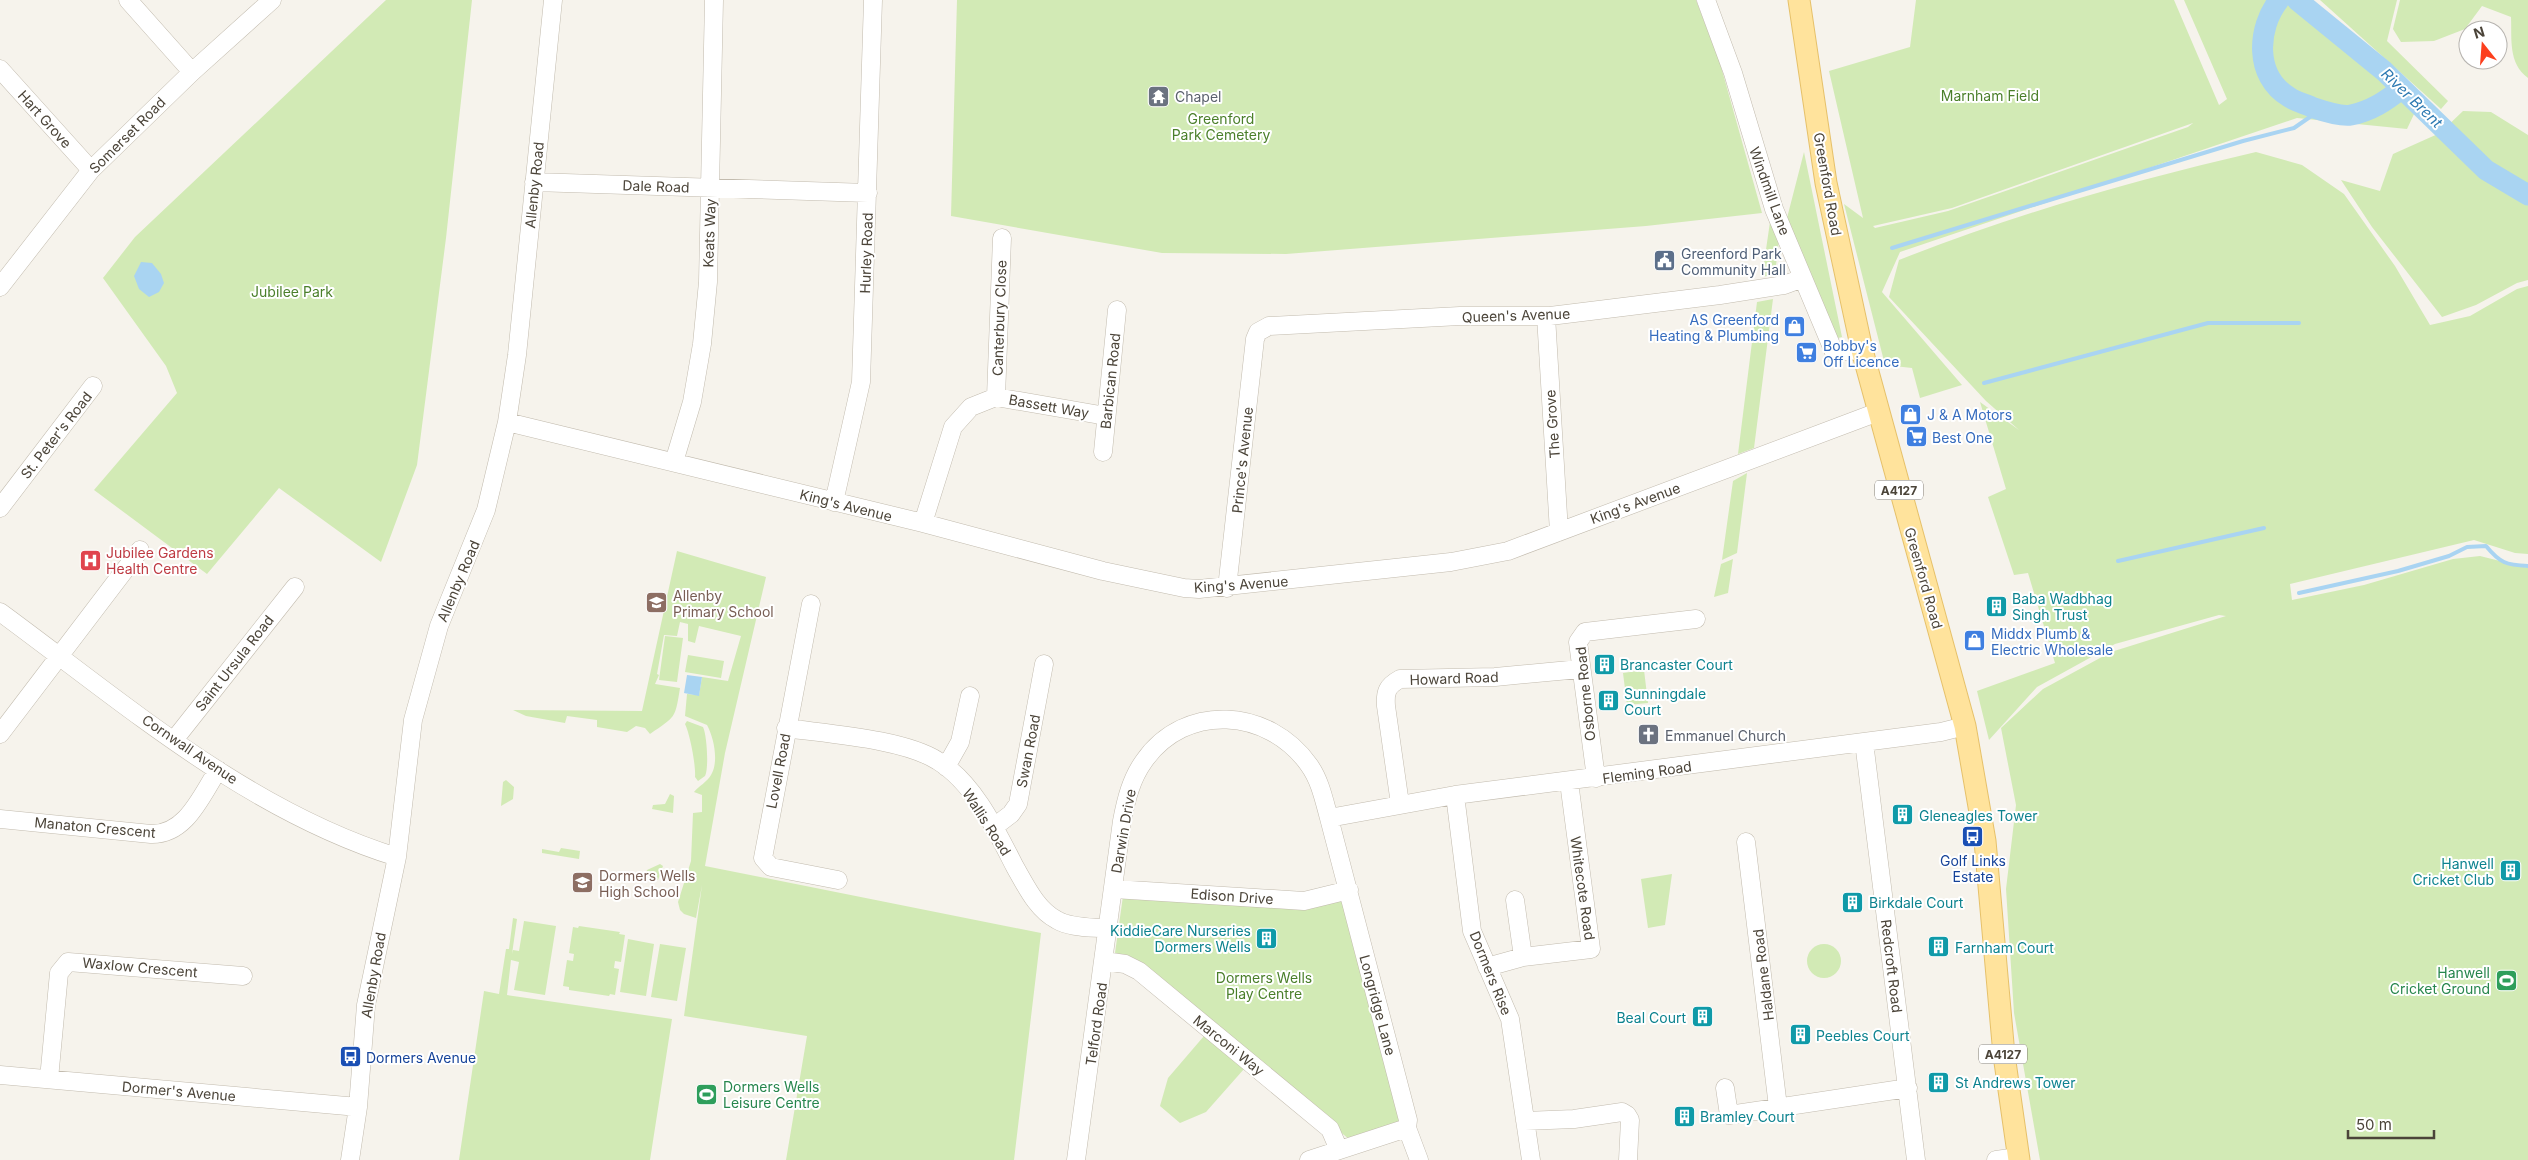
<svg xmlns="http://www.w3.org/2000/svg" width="2528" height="1160" font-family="Inter,sans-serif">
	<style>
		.green { fill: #d2eab5; fill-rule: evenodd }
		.water { fill: #a9d4f2 }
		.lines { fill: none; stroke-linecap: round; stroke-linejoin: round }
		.stream { stroke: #a9d4f2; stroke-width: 4 }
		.river { stroke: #a9d4f2; stroke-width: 21 }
		.minor-casing { stroke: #c2bbae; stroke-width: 19 }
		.major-casing { stroke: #e6c16a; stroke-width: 23 }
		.minor { stroke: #fff; stroke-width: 18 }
		.major { stroke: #ffe39c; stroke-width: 21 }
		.labels { text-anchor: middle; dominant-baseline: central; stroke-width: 4; stroke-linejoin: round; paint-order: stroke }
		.shield { fill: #fff; stroke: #817c74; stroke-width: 1 }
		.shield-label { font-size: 12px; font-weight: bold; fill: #4b4439 }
		.park-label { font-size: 14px; fill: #4a7f2a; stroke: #fff }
		.worship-label { font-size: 14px; fill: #5b616d; stroke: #fff; text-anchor: start }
		.street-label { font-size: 14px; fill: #4b4439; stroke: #fff }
		.service-label { font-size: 14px; fill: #4e5e75; stroke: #fff; text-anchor: start }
		.shop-label { font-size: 14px; fill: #366cbe; stroke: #fff; text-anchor: start }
		.health-label { font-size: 14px; fill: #be3a42; stroke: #fff; text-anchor: start }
		.education-label { font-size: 14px; fill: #785e54; stroke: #fff; text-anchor: start }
		.culture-label { font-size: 14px; fill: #0d838f; stroke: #fff; text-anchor: start }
		.transit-label { font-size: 14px; fill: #164399; stroke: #fff }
		.leisure-label { font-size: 14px; fill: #27864d; stroke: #fff; text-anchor: end }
		.water-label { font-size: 15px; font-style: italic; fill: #2e7ab2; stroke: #fff }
	</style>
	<rect width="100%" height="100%" fill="#f6f3ec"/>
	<path class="green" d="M386 0H472L446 238 417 465 381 562 279 488 207 574 94 490 177 393 166 366 103 278 135 237Z
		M957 0H1696L1720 63 1762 213 1646 226 1286 254 1162 253 951 216Z
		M1916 0H2174L2219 105 2227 99 2184 0H2297L2384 71 2397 89 2393 93 2415 112 2407 129 2297 118 1900 252 1882 292 1962 385 1920 398 1912 368 1885 365 1844 204 1863 218 1829 71 1910 47ZM2193 123 2188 127 1948 211 1875 228 1873 226 1952 208Z
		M2320 0H2397L2387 41 2448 101 2441 109Z
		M2400 0H2528V78C2508 63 2512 39 2511 17L2482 6 2465 29 2434 41 2401 42 2393 29Z
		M2463 111 2491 112 2528 135V280L2517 283 2476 305 2442 317 2372 227 2341 180 2380 191 2393 154 2440 133Z
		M1804 152 1842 337 1838 338 1787 218Z
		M2256 152 2302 165 2344 194 2395 266 2430 325 2470 316 2517 289 2528 286V554L2515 553 2474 540 2290 584 2292 600 2364 585 2453 559 2480 556 2528 568V1160H2040L2014 1013 2006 889 2016 805 2001 728 2043 689 2111 652 2226 616 2219 615 2115 644 2037 687 1989 740 1977 691 2055 663 2028 573 2014 575 1988 497 2006 489 1980 402 2019 430 1986 401 1889 297 1899 260C2015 214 2135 180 2256 152Z
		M1770 222 1779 240 1775 274 1762 277Z
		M1773 299 1754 448 1738 454 1757 302Z
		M1747 473 1737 553 1722 560 1733 481Z
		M677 551 766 577 725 753 705 866 1041 933 1014 1160H786L807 1036 684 1016 702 885 696 918 684 914 680 910 678 902 691 861 693 813 702 812V795L694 792C699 786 707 782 711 775 719 762 714 738 707 725L685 716 687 694 699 695 702 677 728 681 741 636 699 626 695 643 688 641V624L680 622 677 636 664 635 657 674 659 675 655 684 680 688C675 719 676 716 650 734L645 728 636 726 627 732 597 727V720L567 716 565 723 526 716 513 710 642 711Z
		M1733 559 1728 593 1714 597 1721 564Z
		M665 636 683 638 677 682 659 680Z
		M688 655 724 661 721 678 685 672Z
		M1644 670 1648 703 1627 705 1623 673Z
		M687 721 703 727C707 735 709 769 705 776L698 781 695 777C696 766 690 734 685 724Z
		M506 780 514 787 513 799 501 806 503 782Z
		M670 794 674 796 673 813 652 809 653 805 665 804Z
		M561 848 580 851 579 859 542 853V849L559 852Z
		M660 864 663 866 658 880 645 877 647 870Z
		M1672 874 1665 925 1648 928 1641 879Z
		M1123 896 1342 897 1401 1124 1350 1140 1136 960 1115 953Z
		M513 918 517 919 512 954 513 950 519 951 524 921 556 926 545 995 514 990 519 962 511 960 507 995 672 1019 650 1160H459L484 991 499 994 506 949H509Z
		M579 926 620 932 619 934 625 935 621 962 615 961 614 968 619 969 615 995 610 994 609 996 569 990V987L563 986 567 960 573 961 574 954 569 953 573 927 578 928Z
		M628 939 654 944 646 996 620 992Z
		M660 944 686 948 677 1001 651 997Z
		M1807 961a17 17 0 1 1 34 0a17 17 0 1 1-34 0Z
		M1204 1036 1244 1069 1206 1112 1180 1123 1160 1106 1168 1078Z"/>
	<path class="water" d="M141 262 152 263 161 274 164 283 159 292 149 297 139 289 134 276Z
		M687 675 702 677 699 696 684 693Z"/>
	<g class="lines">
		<path class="stream" d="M1892 248 2243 141 2294 128 2320 110
			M1984 383 2208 323H2299
			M2118 561 2264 528
			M2299 593 2398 571 2449 556 2467 547 2486 546C2500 563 2506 565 2528 566"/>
		<path class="river" d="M2279 0C2257 28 2254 76 2289 97 2296 102 2306 104 2314 108 2323 111 2341 117 2351 115 2371 111 2386 101 2401 89
			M2297 0 2384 71 2486 170 2528 195"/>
		<defs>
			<path id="minor" d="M128 0 192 72
				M1706 0 1733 73 1774 209 1834 352 1862 350
				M0 69 91 170
				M534 182 868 193
				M0 287 91 170 192 72 272 0
				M1546 316 1559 532
				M996 397 1002 238
				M507 422 923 523 1103 571 1184 588 1199 589 1451 562 1508 551 1878 412
				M1103 452 1117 310
				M674 462 692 402 702 344 708 282 714 0
				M834 502 861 382 873 0
				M0 508 93 386
				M923 523 953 427 971 407 996 397 1106 416
				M1227 588 1255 339 1258 332 1269 326 1460 316H1550L1720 295 1784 285 1803 278
				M811 604 763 858 771 867 838 880
				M0 612C124 703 248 811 397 857
				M786 728C828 734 904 739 938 761 974 783 996 830 1015 867 1026 886 1037 910 1057 920 1070 928 1093 927 1109 929
				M0 734 140 550
				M174 740 295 587
				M1864 742 1916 1160
				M946 767 960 742 970 696
				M1596 778 1578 642 1585 632 1696 619
				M1455 795 1472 931 1510 1019 1531 1160
				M1400 804 1386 706C1385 692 1387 686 1400 679L1495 677 1580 669
				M1329 818 1455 795 1941 732 1965 726
				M0 819 151 834C186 835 201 796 218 770
				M994 827 1011 814 1018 804 1044 664
				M1746 842 1778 1107
				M1114 889 1304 901 1349 890
				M1515 900 1523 957
				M1104 961 1125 964 1139 971 1330 1129 1339 1150
				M1487 967 1523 957 1591 949 1569 782
				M0 1075 358 1107
				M49 1079 59 973 68 962 243 976
				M1725 1088 1729 1115 1908 1088
				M1525 1121 1574 1119 1622 1112 1627 1115 1630 1120 1628 1160
				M350 1160 358 1107 366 1005 397 857 413 720 439 626 486 510 507 422 517 355 553 0
				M1076 1160 1122 821C1126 800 1131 779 1144 761 1185 702 1269 708 1309 765 1320 780 1324 800 1329 818L1408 1120 1407 1128 1419 1160
				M1309 1160 1407 1128
				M1996 1160 2018 1157"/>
			<path id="major" d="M1799 0 1826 183 1862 350 1965 726 1985 841 2004 1055 2019 1160"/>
		</defs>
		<use href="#minor" class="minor-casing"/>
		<use href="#major" class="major-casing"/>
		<use href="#minor" class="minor"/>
		<use href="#major" class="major"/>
	</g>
	<defs>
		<symbol id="temple-square" viewBox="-11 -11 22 22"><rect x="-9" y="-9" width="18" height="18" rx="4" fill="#6b7280" stroke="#fff"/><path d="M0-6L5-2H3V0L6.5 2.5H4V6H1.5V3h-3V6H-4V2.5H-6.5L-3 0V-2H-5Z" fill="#fff"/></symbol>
		<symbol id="civic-square" viewBox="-11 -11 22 22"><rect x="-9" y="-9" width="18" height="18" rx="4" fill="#5c6f8a" stroke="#fff"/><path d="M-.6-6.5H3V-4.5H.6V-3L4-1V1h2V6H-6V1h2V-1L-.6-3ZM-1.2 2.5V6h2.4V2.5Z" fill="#fff"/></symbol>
		<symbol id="shop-square" viewBox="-11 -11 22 22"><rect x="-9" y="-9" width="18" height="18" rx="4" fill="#3f7fe0" stroke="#fff"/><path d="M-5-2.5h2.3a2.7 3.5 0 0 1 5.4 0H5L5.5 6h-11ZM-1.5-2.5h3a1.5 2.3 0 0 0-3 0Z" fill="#fff"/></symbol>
		<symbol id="supermarket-square" viewBox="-11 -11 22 22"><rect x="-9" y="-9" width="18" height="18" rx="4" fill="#3f7fe0" stroke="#fff"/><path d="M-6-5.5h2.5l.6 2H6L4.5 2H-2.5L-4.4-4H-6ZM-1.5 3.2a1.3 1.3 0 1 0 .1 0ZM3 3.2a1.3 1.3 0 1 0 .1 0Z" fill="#fff"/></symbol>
		<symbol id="hospital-square" viewBox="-11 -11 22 22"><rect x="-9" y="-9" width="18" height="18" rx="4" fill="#e0444e" stroke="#fff"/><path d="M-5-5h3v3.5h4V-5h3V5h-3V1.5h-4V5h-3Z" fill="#fff"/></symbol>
		<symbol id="school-square" viewBox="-11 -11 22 22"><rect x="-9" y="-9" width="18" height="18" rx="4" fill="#8d6e63" stroke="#fff"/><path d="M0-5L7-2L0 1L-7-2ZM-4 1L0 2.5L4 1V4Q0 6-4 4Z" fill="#fff"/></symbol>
		<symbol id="building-square" viewBox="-11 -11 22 22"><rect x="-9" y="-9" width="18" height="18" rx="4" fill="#0f9aa8" stroke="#fff"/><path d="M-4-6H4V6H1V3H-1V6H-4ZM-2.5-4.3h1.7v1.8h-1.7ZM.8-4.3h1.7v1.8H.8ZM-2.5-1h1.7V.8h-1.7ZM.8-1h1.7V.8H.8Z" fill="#fff"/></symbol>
		<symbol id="church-square" viewBox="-11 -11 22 22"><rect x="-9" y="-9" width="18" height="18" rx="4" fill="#6b7280" stroke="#fff"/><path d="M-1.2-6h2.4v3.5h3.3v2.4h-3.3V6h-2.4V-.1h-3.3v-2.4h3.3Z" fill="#fff"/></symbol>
		<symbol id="bus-square" viewBox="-11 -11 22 22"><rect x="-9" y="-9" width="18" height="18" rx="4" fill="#1a4fb4" stroke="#fff"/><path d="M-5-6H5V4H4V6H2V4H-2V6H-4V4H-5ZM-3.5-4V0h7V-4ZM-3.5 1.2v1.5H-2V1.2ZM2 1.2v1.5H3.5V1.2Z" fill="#fff"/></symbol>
		<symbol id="stadium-square" viewBox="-11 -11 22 22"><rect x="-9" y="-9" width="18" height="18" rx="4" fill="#2e9e5b" stroke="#fff"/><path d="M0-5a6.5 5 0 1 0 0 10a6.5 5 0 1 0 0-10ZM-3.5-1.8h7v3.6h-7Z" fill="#fff"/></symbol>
	</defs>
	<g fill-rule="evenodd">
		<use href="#temple-square" x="1146" y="84" width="25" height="25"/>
		<use href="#civic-square" x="1652" y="248" width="25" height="25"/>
		<use href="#shop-square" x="1782" y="314" width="25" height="25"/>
		<use href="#supermarket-square" x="1794" y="340" width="25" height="25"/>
		<use href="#shop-square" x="1898" y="402" width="25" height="25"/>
		<use href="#supermarket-square" x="1904" y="424" width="25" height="25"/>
		<use href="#hospital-square" x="78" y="548" width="25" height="25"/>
		<use href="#school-square" x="644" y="590" width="25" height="25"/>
		<use href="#building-square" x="1984" y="594" width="25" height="25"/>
		<use href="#shop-square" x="1962" y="628" width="25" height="25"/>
		<use href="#building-square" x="1592" y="652" width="25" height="25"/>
		<use href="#building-square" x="1596" y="688" width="25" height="25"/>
		<use href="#church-square" x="1636" y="722" width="25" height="25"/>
		<use href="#building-square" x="1890" y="802" width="25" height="25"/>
		<use href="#bus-square" x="1960" y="824" width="25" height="25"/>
		<use href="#building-square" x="2498" y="858" width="25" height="25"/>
		<use href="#school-square" x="570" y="870" width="25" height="25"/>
		<use href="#building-square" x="1840" y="890" width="25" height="25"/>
		<use href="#building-square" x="1254" y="926" width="25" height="25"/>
		<use href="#building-square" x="1926" y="934" width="25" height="25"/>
		<use href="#stadium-square" x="2494" y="968" width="25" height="25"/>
		<use href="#building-square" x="1690" y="1004" width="25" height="25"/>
		<use href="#building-square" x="1788" y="1022" width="25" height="25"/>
		<use href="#bus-square" x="338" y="1044" width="25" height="25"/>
		<use href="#building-square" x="1926" y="1070" width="25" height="25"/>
		<use href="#stadium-square" x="694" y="1082" width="25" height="25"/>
		<use href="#building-square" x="1672" y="1104" width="25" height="25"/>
	</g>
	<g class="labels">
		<g class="shield">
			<rect x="1875" y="480.5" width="48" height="19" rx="4"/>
			<rect x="1979" y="1044.5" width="48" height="19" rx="4"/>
		</g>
		<g class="shield-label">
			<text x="1899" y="490">A4127</text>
			<text x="2003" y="1054">A4127</text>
		</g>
		<g class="park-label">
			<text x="1990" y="95">Marnham Field</text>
			<text x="1221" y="118">Greenford<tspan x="1221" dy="16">Park Cemetery</tspan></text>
			<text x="292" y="291">Jubilee Park</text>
			<text x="1264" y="977">Dormers Wells<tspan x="1264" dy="16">Play Centre</tspan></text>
		</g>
		<g class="worship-label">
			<text x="1175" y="96">Chapel</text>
			<text x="1665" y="735">Emmanuel Church</text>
		</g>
		<g class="street-label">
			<text transform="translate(45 119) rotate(48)">Hart Grove</text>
			<text transform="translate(127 135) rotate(-45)">Somerset Road</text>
			<text transform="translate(1828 184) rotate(80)">Greenford Road</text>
			<text transform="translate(534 185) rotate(-84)">Allenby Road</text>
			<text transform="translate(656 186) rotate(2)">Dale Road</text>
			<text transform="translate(1770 191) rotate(70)">Windmill Lane</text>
			<text transform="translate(709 233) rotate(-88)">Keats Way</text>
			<text transform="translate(866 253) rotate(-88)">Hurley Road</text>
			<text transform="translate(1516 315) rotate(-2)">Queen's Avenue</text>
			<text transform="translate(999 318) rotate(-88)">Canterbury Close</text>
			<text transform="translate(1110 381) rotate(-84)">Barbican Road</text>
			<text transform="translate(1049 406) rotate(10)">Bassett Way</text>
			<text transform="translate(1552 424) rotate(-94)">The Grove</text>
			<text transform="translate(56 435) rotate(-52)">St. Peter's Road</text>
			<text transform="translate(1242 460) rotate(-84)">Prince's Avenue</text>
			<text transform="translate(1635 503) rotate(-20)">King's Avenue</text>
			<text transform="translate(846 505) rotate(14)">King's Avenue</text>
			<text transform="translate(1924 578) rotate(74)">Greenford Road</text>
			<text transform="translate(458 581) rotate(-67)">Allenby Road</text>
			<text transform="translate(1241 584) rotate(-4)">King's Avenue</text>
			<text transform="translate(234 663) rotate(-52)">Saint Ursula Road</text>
			<text transform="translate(1454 678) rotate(-2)">Howard Road</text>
			<text transform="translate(1585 694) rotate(-96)">Osborne Road</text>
			<text transform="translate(190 749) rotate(34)">Cornwall Avenue</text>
			<text transform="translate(1028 751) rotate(-79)">Swan Road</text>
			<text transform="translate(778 771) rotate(-79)">Lovell Road</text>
			<text transform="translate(1647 772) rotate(-8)">Fleming Road</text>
			<text transform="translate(987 822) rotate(57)">Wallis Road</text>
			<text transform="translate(95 827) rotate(5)">Manaton Crescent</text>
			<text transform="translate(1123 831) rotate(-80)">Darwin Drive</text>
			<text transform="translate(1583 888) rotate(82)">Whitecote Road</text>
			<text transform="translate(1232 896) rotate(4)">Edison Drive</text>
			<text transform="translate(1892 966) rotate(83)">Redcroft Road</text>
			<text transform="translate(140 967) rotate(5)">Waxlow Crescent</text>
			<text transform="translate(1491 973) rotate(68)">Dormers Rise</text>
			<text transform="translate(373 975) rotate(-80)">Allenby Road</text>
			<text transform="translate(1763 975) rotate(-97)">Haldane Road</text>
			<text transform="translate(1378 1005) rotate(75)">Longridge Lane</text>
			<text transform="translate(1096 1024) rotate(-82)">Telford Road</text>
			<text transform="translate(1229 1045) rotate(39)">Marconi Way</text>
			<text transform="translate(179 1091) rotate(5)">Dormer's Avenue</text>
		</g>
		<g class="service-label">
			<text x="1681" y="253">Greenford Park<tspan x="1681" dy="16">Community Hall</tspan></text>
		</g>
		<g class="shop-label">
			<text x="1779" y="319" text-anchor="end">AS Greenford<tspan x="1779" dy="16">Heating &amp; Plumbing</tspan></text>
			<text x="1823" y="345">Bobby's<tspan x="1823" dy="16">Off Licence</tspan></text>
			<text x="1927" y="414">J &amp; A Motors</text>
			<text x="1932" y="437">Best One</text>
			<text x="1991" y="633">Middx Plumb &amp;<tspan x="1991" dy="16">Electric Wholesale</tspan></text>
		</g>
		<g class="health-label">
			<text x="106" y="552">Jubilee Gardens<tspan x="106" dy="16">Health Centre</tspan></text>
		</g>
		<g class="education-label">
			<text x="673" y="595">Allenby<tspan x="673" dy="16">Primary School</tspan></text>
			<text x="599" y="875">Dormers Wells<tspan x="599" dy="16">High School</tspan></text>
		</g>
		<g class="culture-label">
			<text x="2012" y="598">Baba Wadbhag<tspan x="2012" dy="16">Singh Trust</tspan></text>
			<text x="1620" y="664">Brancaster Court</text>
			<text x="1624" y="693">Sunningdale<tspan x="1624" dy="16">Court</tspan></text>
			<text x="1919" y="815">Gleneagles Tower</text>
			<text x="2494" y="863" text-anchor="end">Hanwell<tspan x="2494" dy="16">Cricket Club</tspan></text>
			<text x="1869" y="902">Birkdale Court</text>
			<text x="1251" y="930" text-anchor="end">KiddieCare Nurseries<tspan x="1251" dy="16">Dormers Wells</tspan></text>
			<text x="1955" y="947">Farnham Court</text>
			<text x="1686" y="1017" text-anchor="end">Beal Court</text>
			<text x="1816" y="1035">Peebles Court</text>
			<text x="1955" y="1082">St Andrews Tower</text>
			<text x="1700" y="1116">Bramley Court</text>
		</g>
		<g class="transit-label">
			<text x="1973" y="860">Golf Links<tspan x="1973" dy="16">Estate</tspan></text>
			<text x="366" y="1057" text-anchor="start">Dormers Avenue</text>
		</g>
		<g class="leisure-label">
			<text x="2490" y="972">Hanwell<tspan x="2490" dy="16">Cricket Ground</tspan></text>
			<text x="723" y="1086" text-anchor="start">Dormers Wells<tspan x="723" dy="16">Leisure Centre</tspan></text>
		</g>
		<g class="water-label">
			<text transform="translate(2412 98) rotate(44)">River Brent</text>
		</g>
	</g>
	<g transform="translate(2483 45) rotate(343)"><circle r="24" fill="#ffffff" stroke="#b7b4b0"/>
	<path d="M0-4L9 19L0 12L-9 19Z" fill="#fc3f1d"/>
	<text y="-8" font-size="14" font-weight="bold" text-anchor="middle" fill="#4b4439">N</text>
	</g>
	<path d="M2348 1130v8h86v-8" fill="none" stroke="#4b4439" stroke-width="2.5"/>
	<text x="2356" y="1130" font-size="15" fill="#4b4439" stroke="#ffffff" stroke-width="4" paint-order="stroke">50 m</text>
</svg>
